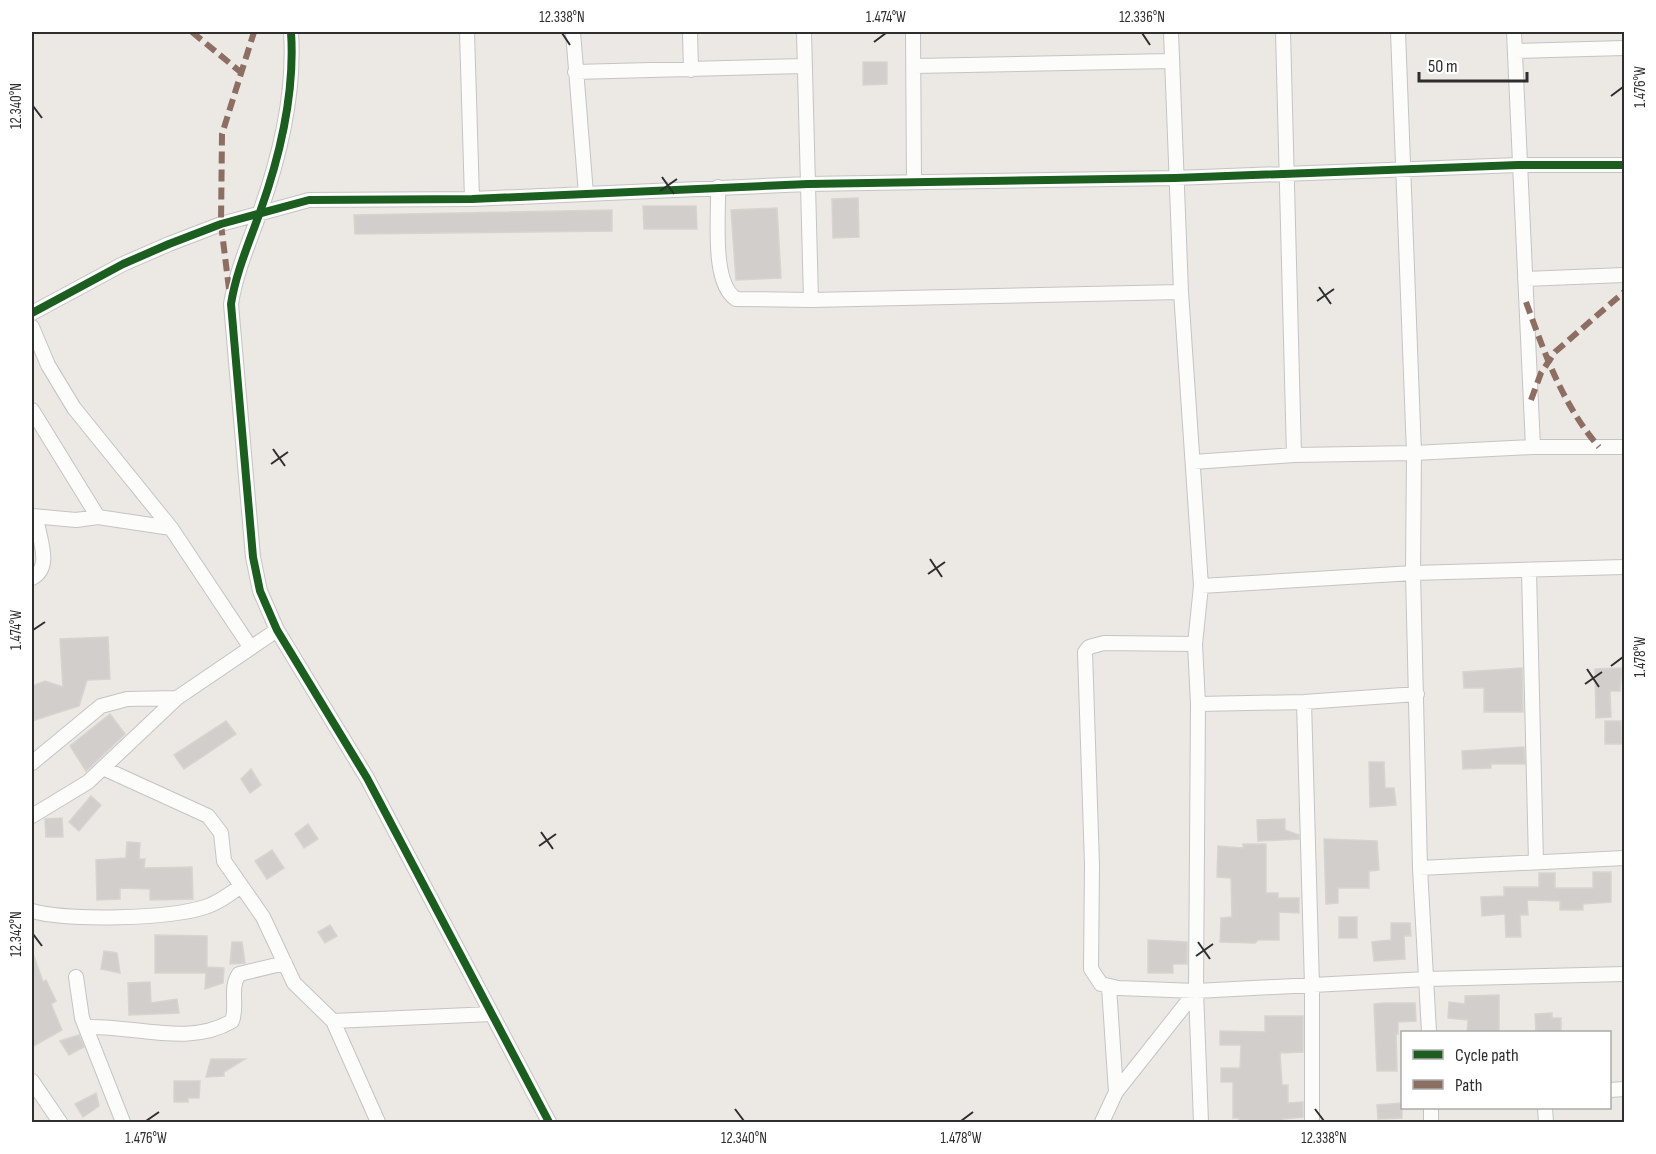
<svg xmlns="http://www.w3.org/2000/svg" width="1656" height="1154" font-family="'Sofia Sans Condensed',sans-serif">
	<style>
		.building { fill: #d1cecb; stroke: #d7d4d0; stroke-width: 1.5 }
		.lines { fill: none; stroke-linecap: round; stroke-linejoin: round }
		.street-casing { stroke: #c5c4c5; stroke-width: 16 }
		.street { stroke: #fcfcfb; stroke-width: 14 }
		.quiet { stroke: #8d6e63; stroke-width: 6; stroke-dasharray: 12 6; stroke-linecap: butt }
		.cycleway-casing { stroke: #fff; stroke-width: 11 }
		.cycleway { stroke: #1b5e20; stroke-width: 8 }
		.ticks { fill: none; stroke: #2e2e2e; stroke-width: 2 }
		.neatline { fill: none; stroke: #2e2e2e; stroke-width: 2 }
		.ticks-label { font-size: 15px; text-anchor: middle; fill: #2e2e2e }
	</style>
	<rect width="100%" height="100%" fill="#ece8e4"/>
	<path class="building" d="M863 62H887V84L863 85Z
		M858 198 859 237 833 238 832 199Z
		M643 206H696L697 229H644Z
		M777 208 781 278 736 280 731 210Z
		M612 210V231L355 234 354 215Z
		M108 637 110 679 87 680 79 706 32 721V686L45 681 63 687 60 639Z
		M1522 668 1523 712H1484V688H1464L1463 672Z
		M1622 668 1620 691H1610L1611 717 1596 718 1595 669Z
		M110 714 125 734 86 771 70 746Z
		M226 721 236 734 184 769 174 755Z
		M1605 721H1621L1622 744H1605Z
		M1524 747 1525 764H1491V768L1463 769 1462 751Z
		M1369 762H1384L1385 788H1394L1396 805 1370 807Z
		M251 769 261 785 250 793 241 779Z
		M91 796 101 805 79 831 69 822Z
		M62 818 63 837H46L45 819Z
		M1285 819V830L1299 835V839L1258 841 1257 820Z
		M308 824 318 839 304 848 295 834Z
		M1324 839 1377 841 1379 870 1369 871V888H1338V903L1326 904Z
		M127 842 140 843 139 859H145L144 868 192 867 193 899 150 900V889L120 888V899L97 900 96 860 126 858Z
		M1243 844H1266V893H1278V898H1299V913L1279 912V940H1258L1255 943 1220 942 1221 918 1232 917 1231 878 1217 877 1218 846 1243 848Z
		M272 850 284 868 267 879 255 861Z
		M1593 872H1611V902L1583 904V910H1560V901L1527 900 1528 915H1520L1521 937H1506L1505 914 1482 916 1481 897 1504 896V887H1539V873H1555V888H1593Z
		M1339 917H1357V938H1339Z
		M1391 923H1410L1411 936H1404L1405 959 1374 961 1372 942 1391 940Z
		M330 925 337 936 325 943 318 932Z
		M155 935 207 936V967L224 968 223 983 205 989 206 973H155Z
		M1148 940 1187 942V964H1173V973H1148Z
		M232 942H242L245 963 230 964Z
		M104 951 117 953 120 973 101 969Z
		M32 956H34L43 982 46 980 56 1001 51 1004 62 1030 32 1047Z
		M150 982 151 1003 177 999 179 1013 129 1015 128 983Z
		M1499 995V1032H1467L1468 1020 1448 1018 1449 1002 1465 1004V996Z
		M1386 1003H1415L1416 1021 1398 1022V1034H1396L1397 1071H1377L1374 1004Z
		M1552 1013V1018H1561V1032H1536L1535 1014Z
		M1265 1016H1303V1052L1280 1053 1282 1085H1288V1103L1303 1102V1117L1283 1119V1122H1239V1118H1233V1082H1221V1068H1240L1241 1045H1220V1031L1265 1032Z
		M79 1035 84 1047 69 1055 60 1041Z
		M211 1059H245L224 1072V1076L206 1077Z
		M174 1081H200L199 1098H188V1102H174Z
		M96 1093 99 1106 83 1117 75 1104Z
		M1402 1103V1118L1378 1119 1377 1105Z"/>
	<g class="lines">
		<defs>
			<path id="street" d="M291 32C295 91 280 156 260 212 249 243 236 272 231 304L253 557 260 591 277 630 367 778 549 1122
				M467 32 472 199
				M573 32 586 194
				M690 32 691 70
				M804 32 811 300
				M913 32 914 182
				M1171 32 1181 292 1201 586 1195 644 1198 704 1196 991 1201 1122
				M1283 32 1294 455
				M1398 32 1414 453 1413 573 1420 868 1429 1032
				M1514 32 1533 447
				M1515 51 1624 48
				M915 66 1171 61
				M575 72 805 66
				M718 187C719 216 711 283 736 299L811 300 1181 292
				M1525 279 1624 275
				M32 313 123 264 169 244 221 224 309 200 472 199 808 184 1175 178 1518 165H1624
				M32 327 48 365 74 408 171 528 251 648
				M32 410 98 517
				M1193 462 1294 455 1414 453 1533 447H1624
				M32 516 76 520 98 517 171 528
				M1529 571 1536 862
				M32 578C51 568 41 544 38 527
				M1201 586 1413 573 1624 567
				M1195 644 1104 643 1089 647 1085 652 1092 865 1091 969 1101 984 1118 988 1196 991 1427 979 1624 974
				M1304 702 1312 986V1122
				M1198 704 1304 702 1417 694
				M32 763 101 706 127 699 177 698
				M105 769 208 816 221 833 224 861 263 917 294 983 333 1021 378 1122
				M32 816 88 782 177 698 277 630
				M1420 868 1624 858
				M32 911C69 921 168 919 205 907 218 903 230 894 241 886
				M76 977 82 1018 123 1122
				M1109 987 1116 1092
				M333 1021 492 1014
				M86 1027C134 1025 189 1047 232 1021 238 1005 229 989 239 974L285 963
				M32 1081 60 1122
				M1610 1090 1624 1089
				M1431 1108V1122
				M1545 1108 1546 1122
				M1102 1122 1116 1092 1196 991"/>
		</defs>
		<use href="#street" class="street-casing"/>
		<use href="#street" class="street"/>
		<path class="quiet" d="M192 32 243 74
			M229 289 221 224 222 134 254 32
			M1526 302C1545 354 1562 404 1599 447
			M1531 400 1541 373 1555 352 1624 292"/>
		<defs>
			<path id="cycleway" d="M291 32C295 91 280 156 260 212 249 243 236 272 231 304L253 557 260 591 277 630 367 778 549 1122
				M32 313 123 264 169 244 221 224 309 200 472 199 808 184 1175 178 1518 165H1624"/>
		</defs>
		<use href="#cycleway" class="cycleway-casing"/>
		<use href="#cycleway" class="cycleway"/>
	</g>
	<path class="ticks" d="M562 33 570 45M1142 33 1150 45M874 42 886 33M1611 96 1623 87M33 106 42 118M662 177 674 194M660 191 677 179M1319 287 1331 304M1317 301 1334 289M273 449 285 466M271 464 288 452M930 559 942 577M928 574 945 562M33 630 45 622M1611 666 1623 657M1587 669 1599 687M1585 684 1602 672M541 832 553 849M539 846 556 834M33 934 42 946M1198 942 1210 959M1196 956 1213 944M735 1109 744 1121M1315 1109 1324 1121M146 1121 159 1112M961 1121 973 1112"/>
	<rect width="1656" height="1154" fill="none" stroke="#ffffff" stroke-width="66"/>
	<rect x="1401" y="1031" width="210" height="78" fill="#ffffff" stroke="#ababab" stroke-width="1.5"/>
	<rect x="1413" y="1050" width="30" height="9" fill="#1b5e20" stroke="#ababab" stroke-width="1.5"/>
	<text x="1455" y="1061" font-size="18" fill="#2e2e2e">Cycle path</text>
	<rect x="1413" y="1080" width="30" height="9" fill="#8d6e63" stroke="#ababab" stroke-width="1.5"/>
	<text x="1455" y="1091" font-size="18" fill="#2e2e2e">Path</text>
	<path d="M1419 72v9h108v-9" fill="none" stroke="#2e2e2e" stroke-width="3"/>
	<text x="1428" y="72" font-size="18" fill="#2e2e2e" stroke="#ffffff" stroke-width="4.5" paint-order="stroke">50 m</text>
	<rect x="33" y="33" width="1590" height="1088" class="neatline"/>
	<g class="ticks-label">
		<text x="562" y="22">12.338°N</text>
		<text x="886" y="22">1.474°W</text>
		<text x="1142" y="22">12.336°N</text>
		<text transform="translate(1640 87) rotate(-90)" y="5">1.476°W</text>
		<text transform="translate(16 106) rotate(-90)" y="5">12.340°N</text>
		<text transform="translate(16 630) rotate(-90)" y="5">1.474°W</text>
		<text transform="translate(1640 657) rotate(-90)" y="5">1.478°W</text>
		<text transform="translate(16 934) rotate(-90)" y="5">12.342°N</text>
		<text x="146" y="1143">1.476°W</text>
		<text x="744" y="1143">12.340°N</text>
		<text x="961" y="1143">1.478°W</text>
		<text x="1324" y="1143">12.338°N</text>
	</g>
</svg>
